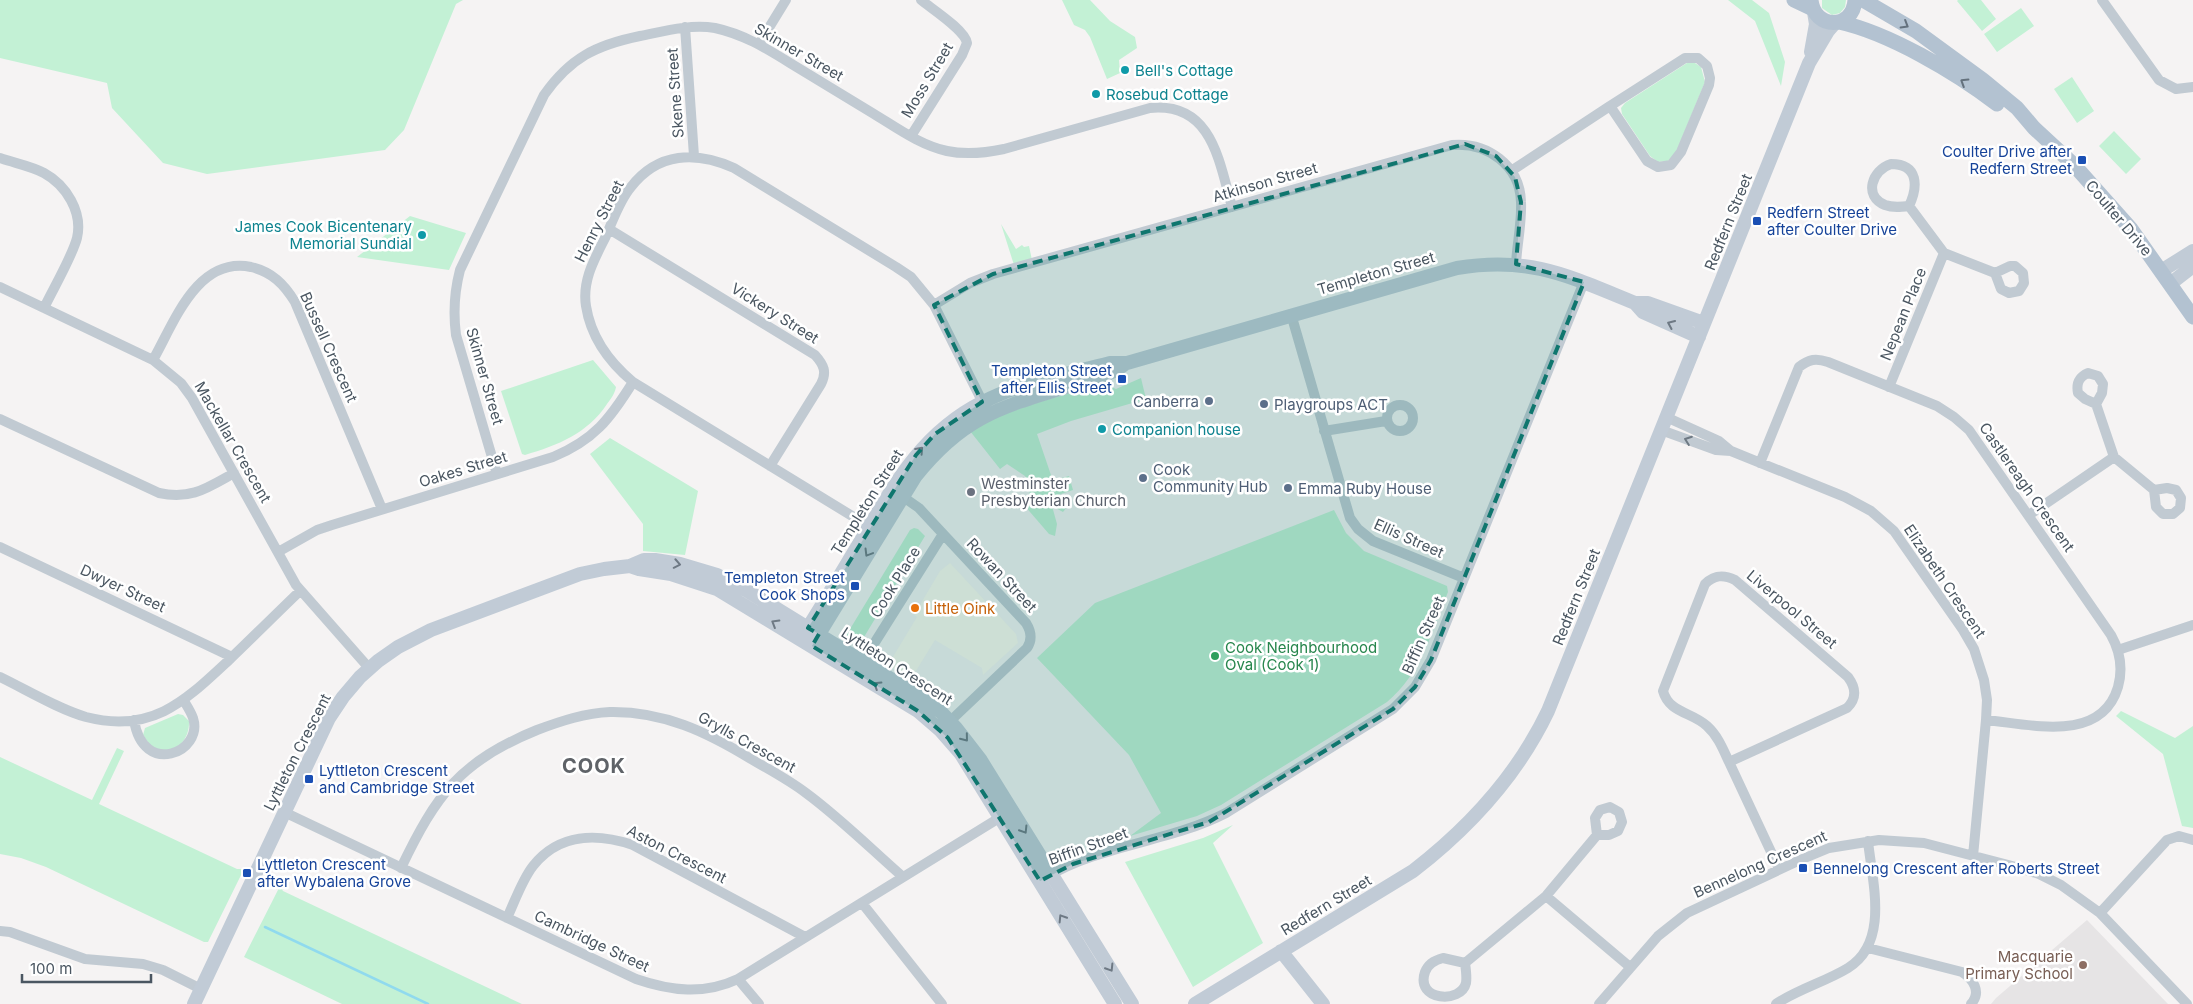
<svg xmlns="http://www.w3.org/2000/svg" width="2193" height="1004" font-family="Inter,sans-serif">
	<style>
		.commercial { fill: #fdf9ef }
		.education { fill: #e6e4e5 }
		.green { fill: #c3f1d5 }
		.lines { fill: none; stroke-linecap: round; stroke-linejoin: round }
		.stream { stroke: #90daee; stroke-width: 2.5 }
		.street { stroke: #c1cad2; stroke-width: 10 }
		.secondary { stroke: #c1cbd6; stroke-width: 14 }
		.primary { stroke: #b3c2d1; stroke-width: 15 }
		.oneway { stroke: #64717d }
		.oneway2 { stroke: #6e7984 }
		.oneway3 { stroke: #6e7983 }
		.marked { fill: #0f766e; fill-opacity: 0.2; stroke: #0f766e; stroke-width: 4; stroke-dasharray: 10 6; stroke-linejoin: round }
		.culture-dot { fill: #0f9aa8; stroke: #fff; stroke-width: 2 }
		.transit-dot { fill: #1a4fb4; stroke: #fff; stroke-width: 2 }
		.service-dot { fill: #5c6f8a; stroke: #fff; stroke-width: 2 }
		.worship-dot { fill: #6b7280; stroke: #fff; stroke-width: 2 }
		.food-dot { fill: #e8710a; stroke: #fff; stroke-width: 2 }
		.leisure-dot { fill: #2e9e5b; stroke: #fff; stroke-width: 2 }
		.education-dot { fill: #8d6e63; stroke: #fff; stroke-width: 2 }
		.labels { text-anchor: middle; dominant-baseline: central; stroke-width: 5; stroke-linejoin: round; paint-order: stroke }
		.street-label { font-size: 15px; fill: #4a5661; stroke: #fff }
		.culture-label { font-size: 15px; fill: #0d838f; stroke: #fff; text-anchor: start }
		.transit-label { font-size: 15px; fill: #164399; stroke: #fff; text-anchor: start }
		.service-label { font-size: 15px; fill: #4e5e75; stroke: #fff; text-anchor: start }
		.worship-label { font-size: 15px; fill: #5b616d; stroke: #fff; text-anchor: start }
		.food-label { font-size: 15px; fill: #c56008; stroke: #fff; text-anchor: start }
		.leisure-label { font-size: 15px; fill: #27864d; stroke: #fff; text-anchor: start }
		.education-label { font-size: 15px; fill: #785e54; stroke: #fff; text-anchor: end }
		.district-label { font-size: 20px; font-weight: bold; letter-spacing: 1px; fill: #5f6368; stroke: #fff }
	</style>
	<rect width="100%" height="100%" fill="#f5f3f3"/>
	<path class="commercial" d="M950 563 1016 634 1018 643 983 675 982 668 935 640 911 679 888 665 917 617 914 615 940 571Z"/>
	<path class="education" d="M2087 920 2168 1004H1991L1996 998Z"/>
	<path class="green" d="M0 0H463L456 4 404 130 385 150 207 174 163 163 112 108 107 83 0 58Z
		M1062 0H1090L1110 21 1135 37 1137 48 1119 60 1120 73 1107 79 1090 37 1085 30 1074 25Z
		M1728 0H1752L1769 13 1785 62 1781 86 1755 21Z
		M1822 0H1846L1845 7 1840 13 1832 15 1822 8Z
		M1958 0H1981L1996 19 1982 31 1957 1Z
		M2021 8 2034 26 1997 52 1984 34Z
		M1687 63H1695L1701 67 1705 82 1675 155 1668 161 1658 162 1650 156 1622 114 1621 108 1625 103Z
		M2072 77 2094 111 2077 123 2054 89Z
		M2114 131 2141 159 2126 174 2099 146Z
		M410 216 466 233 449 270 357 257Z
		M1001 224 1016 249 1022 245 1024 247 1029 246 1032 260 1014 265Z
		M593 360 616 387C615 393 611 399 607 404 587 434 558 445 525 455L522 454 501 391Z
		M1141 378 1146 399 1071 421 1037 434 1052 478 1038 480 1036 485 1069 476 1073 490 1043 500 1052 505 1056 500 1067 507 1063 512 1052 506 1057 524 1055 536 1049 534 1024 505 1032 487 1025 476 1007 464 1000 469 970 431C1010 407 1059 397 1104 384L1116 389Z
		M610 438 698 491 685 555 643 551V524L590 454Z
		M1334 510 1346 533 1364 551 1447 586 1448 592C1432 631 1421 674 1387 702L1221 805 1197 816 1130 836 1161 813 1129 755 1037 658 1095 603Z
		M914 528 918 529 925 536 858 647 848 640 847 634 910 530Z
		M2121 711 2175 738 2193 726V828L2182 826 2163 754 2116 716Z
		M178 714 183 715 189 721C190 741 173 758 153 747 149 745 146 739 143 735L145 728Z
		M117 748 124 751 99 804 237 869H244L208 942H204L46 867 21 858 0 854V757L92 800Z
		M1233 825 1213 843 1263 943 1193 987 1125 862 1203 838Z
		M280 886 283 891 522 1004H342L244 957Z"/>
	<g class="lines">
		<path class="stream" d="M265 927 428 1004"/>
		<path class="street" d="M2102 0 2159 80 2176 89 2193 87
			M685 27 694 156
			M759 44 786 0
			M911 136 962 55 967 43C965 30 932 9 921 0
			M0 158C14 163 31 166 44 173 66 185 83 212 77 238 72 257 53 289 44 308
			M1891 164C1919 164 1918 187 1909 206 1901 207 1893 208 1885 205 1863 196 1872 170 1891 164Z
			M1511 171 1610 106 1647 161 1658 167 1671 165 1681 152 1709 85 1710 78 1707 66 1698 58H1685L1610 106
			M1909 206 1944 253
			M609 229 815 355C824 365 827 372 821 384L770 466
			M2010 266H2015L2023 273 2024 283 2019 291 2009 293 2001 289 1995 273Z
			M0 287 153 360 181 383 192 398 296 585 369 668
			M934 305 970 283 993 274 1452 145C1487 142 1520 165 1521 202 1522 222 1517 244 1516 264
			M1291 314 1350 518 1358 529 1373 541 1464 578
			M153 360C174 323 197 256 251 267 272 272 284 284 295 302L382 509
			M1889 387 1944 253 1995 273
			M2096 404 2102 393 2103 384 2098 376 2088 373C2079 377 2076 383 2078 393L2085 399 2096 404 2114 457
			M1387 418a13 13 0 1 1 26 0a13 13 0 1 1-26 0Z
			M1666 417 1719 441 1731 451
			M0 419 159 493C191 500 207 488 234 473
			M1661 430 1716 450 1731 451 1845 497 1871 511 1894 531 1963 630 1974 649 1984 680 1987 700 1986 720 1973 856
			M1324 431 1386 421
			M1760 463 1799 367C1809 359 1816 358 1828 362L1937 406 1954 417 1969 430 2111 635C2120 651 2123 669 2118 687 2101 744 2030 724 1986 720
			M497 474 456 335C453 312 454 293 460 270L544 95C570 58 596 45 640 36 665 31 690 24 715 28 743 34 766 48 790 63 818 80 846 97 874 114 897 128 920 145 947 151 966 155 985 153 1004 149L1150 108C1212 102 1219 161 1232 207
			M899 494 919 508 1026 623C1031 631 1033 639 1027 648L946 725
			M2029 515 2114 457 2154 490 2167 488 2176 490 2181 498 2180 508 2173 514H2163L2156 507 2154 490
			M875 530 633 382C609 362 591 338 586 306 582 281 594 260 605 238 613 221 619 201 631 187 658 152 696 151 734 168L896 267 911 277 934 305 985 407
			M0 547 232 657
			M278 552 317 530 332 525 553 457C594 440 610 419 633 382
			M2118 650 2193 625
			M860 666 943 534
			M0 677C27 690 58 709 86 717 152 734 185 701 229 660 253 637 276 614 300 591
			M134 720C143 778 204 752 193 718 191 712 187 706 184 701
			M1729 762C1723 749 1718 736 1707 726 1692 712 1669 713 1663 691L1705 584C1714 575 1723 574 1735 580L1848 677C1856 688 1857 698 1847 708L1729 762 1779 869
			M284 812 636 979C671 991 704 995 738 979L1004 815
			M401 868C436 795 460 761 537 730 561 721 585 713 610 712 663 711 707 732 751 759 770 770 789 780 806 793 840 818 871 849 903 877
			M1047 877C1100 845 1170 842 1226 813L1393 709 1415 687 1431 660 1584 282
			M1546 896 1630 967
			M862 903 942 1004
			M2100 913 2167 840 2179 836 2193 840
			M507 918C515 901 522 880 533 866 559 833 597 833 633 845L805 937
			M0 931 10 932 85 959 143 964 163 970 201 989
			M1868 948 1962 972C1973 979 1982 992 1971 1004
			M1443 958 1465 963C1466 970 1467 977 1466 983 1461 1004 1415 1001 1425 972 1428 964 1435 960 1443 958Z
			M1465 963 1546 896 1597 835 1595 818 1600 810 1610 807 1619 812 1622 822 1618 831 1609 835H1597
			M738 979 759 1004
			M1599 1004 1658 936 1687 913 1800 860 1829 848 1879 840 1924 843 2016 867 2039 874 2061 885 2100 913 2187 1004
			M1776 1004C1798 989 1825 982 1848 968 1890 942 1872 881 1868 841"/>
		<path class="secondary" d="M1811 52 1816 24 1814 12
			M2161 271 2193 251
			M2170 284 2193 266
			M1635 303 1643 312 1699 337
			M630 566 639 569 671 574 717 589 918 711 940 730 961 754 1115 1004
			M801 639C822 606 842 572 862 539 895 483 923 432 983 402 1021 382 1068 374 1110 363H1127L1457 268C1531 256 1568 276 1635 303H1648L1704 323
			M814 642 915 477C961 419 997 408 1066 387 1086 380 1109 377 1126 363
			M1281 951 1323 1004
			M194 1004 329 718 343 697 360 677 378 661 398 647 431 630 580 574 604 569 630 566 644 560H655L680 564 717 575 746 590 920 697 941 712 956 728 980 759 1132 1004
			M1195 1004 1413 871C1470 827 1517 776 1548 711L1809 63 1828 31 1835 23"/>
		<path class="primary" d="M1794 0 1813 9
			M1811 0C1814 30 1853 30 1855 0
			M1863 0 1916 31 1983 80 2017 108 2034 128 2074 165 2131 229 2193 317
			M1839 22C1889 33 1955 72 1997 104"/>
	</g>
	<defs><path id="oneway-chevron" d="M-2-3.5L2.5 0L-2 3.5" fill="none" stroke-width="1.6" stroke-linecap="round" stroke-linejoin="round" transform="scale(1.25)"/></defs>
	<g class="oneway">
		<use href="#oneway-chevron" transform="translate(1905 25) rotate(31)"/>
		<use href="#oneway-chevron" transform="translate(1964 82) rotate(-148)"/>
	</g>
	<g class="oneway2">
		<use href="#oneway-chevron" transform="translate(1671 324) rotate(-156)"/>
		<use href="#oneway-chevron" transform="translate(920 450) rotate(-48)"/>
		<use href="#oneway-chevron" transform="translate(868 553) rotate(121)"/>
		<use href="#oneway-chevron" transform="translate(677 564) rotate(11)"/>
		<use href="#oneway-chevron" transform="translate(775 623) rotate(-149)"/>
		<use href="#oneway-chevron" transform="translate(877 685) rotate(-148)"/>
		<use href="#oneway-chevron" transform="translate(965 738) rotate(51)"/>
		<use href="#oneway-chevron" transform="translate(1024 830) rotate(58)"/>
		<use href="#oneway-chevron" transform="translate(1062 918) rotate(-122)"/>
		<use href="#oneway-chevron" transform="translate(1110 968) rotate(58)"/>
	</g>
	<use class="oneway3" href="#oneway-chevron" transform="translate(1688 440) rotate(-160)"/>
	<path class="marked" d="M1465 144 1496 156 1515 177 1521 202 1516 264 1584 282 1431 660 1415 687 1393 709 1209 822 1073 864 1040 881 948 738 918 711 812 646 819 634 808 628 916 455 935 434 982 402 934 305 993 274Z"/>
	<g class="culture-dot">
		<circle cx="1125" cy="70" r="5"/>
		<circle cx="1096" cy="94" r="5"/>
		<circle cx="422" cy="235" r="5"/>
		<circle cx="1102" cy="429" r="5"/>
	</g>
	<g class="transit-dot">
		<rect x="2077" y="155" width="10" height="10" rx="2.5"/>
		<rect x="1752" y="216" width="10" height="10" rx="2.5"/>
		<rect x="1117" y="374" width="10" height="10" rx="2.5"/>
		<rect x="850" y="581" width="10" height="10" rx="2.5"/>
		<rect x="304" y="774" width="10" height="10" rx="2.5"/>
		<rect x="1798" y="863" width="10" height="10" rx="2.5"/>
		<rect x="242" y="868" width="10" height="10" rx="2.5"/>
	</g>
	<g class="service-dot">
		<circle cx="1209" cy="401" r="5"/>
		<circle cx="1264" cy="404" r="5"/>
		<circle cx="1143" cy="478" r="5"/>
		<circle cx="1288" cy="488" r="5"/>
	</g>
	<circle class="worship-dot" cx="971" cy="492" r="5"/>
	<circle class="food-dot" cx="915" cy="608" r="5"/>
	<circle class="leisure-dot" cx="1215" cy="656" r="5"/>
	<circle class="education-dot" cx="2083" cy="965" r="5"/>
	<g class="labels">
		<g class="street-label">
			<text transform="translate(799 52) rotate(30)">Skinner Street</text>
			<text transform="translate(927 80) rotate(-59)">Moss Street</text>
			<text transform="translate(675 93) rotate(-94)">Skene Street</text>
			<text transform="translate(1265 182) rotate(-16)">Atkinson Street</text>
			<text transform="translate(2119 218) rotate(50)">Coulter Drive</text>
			<text transform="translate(599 221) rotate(-63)">Henry Street</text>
			<text transform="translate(1728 222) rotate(-68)">Redfern Street</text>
			<text transform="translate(1376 273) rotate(-16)">Templeton Street</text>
			<text transform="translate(775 313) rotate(32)">Vickery Street</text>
			<text transform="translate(1903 314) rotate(-68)">Nepean Place</text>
			<text transform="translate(329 347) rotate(66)">Bussell Crescent</text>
			<text transform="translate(485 376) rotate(74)">Skinner Street</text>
			<text transform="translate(233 442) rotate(60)">Mackellar Crescent</text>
			<text transform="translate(463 469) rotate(-17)">Oakes Street</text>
			<text transform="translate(2027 487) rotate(55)">Castlereagh Crescent</text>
			<text transform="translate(867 502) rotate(-58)">Templeton Street</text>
			<text transform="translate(1409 538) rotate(24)">Ellis Street</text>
			<text transform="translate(1002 575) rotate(47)">Rowan Street</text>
			<text transform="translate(1945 581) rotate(56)">Elizabeth Crescent</text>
			<text transform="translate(895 582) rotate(-58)">Cook Place</text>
			<text transform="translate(123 588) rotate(25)">Dwyer Street</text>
			<text transform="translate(1576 597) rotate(-68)">Redfern Street</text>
			<text transform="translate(1792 609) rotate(40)">Liverpool Street</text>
			<text transform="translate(1423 635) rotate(-66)">Biffin Street</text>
			<text transform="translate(897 666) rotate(33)">Lyttleton Crescent</text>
			<text transform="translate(747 742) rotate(29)">Grylls Crescent</text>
			<text transform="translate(297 752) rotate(-63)">Lyttleton Crescent</text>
			<text transform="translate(1088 846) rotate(-20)">Biffin Street</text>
			<text transform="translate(677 854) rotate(27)">Aston Crescent</text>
			<text transform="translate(1760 864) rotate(-24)">Bennelong Crescent</text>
			<text transform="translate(1326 905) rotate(-31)">Redfern Street</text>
			<text transform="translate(592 941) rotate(25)">Cambridge Street</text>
		</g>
		<g class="culture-label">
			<text x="1135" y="70">Bell's Cottage</text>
			<text x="1106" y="94">Rosebud Cottage</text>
			<text x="412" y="226" text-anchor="end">James Cook Bicentenary<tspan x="412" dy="17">Memorial Sundial</tspan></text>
			<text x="1112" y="429">Companion house</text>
		</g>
		<g class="transit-label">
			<text x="2072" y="151" text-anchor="end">Coulter Drive after<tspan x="2072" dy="17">Redfern Street</tspan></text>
			<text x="1767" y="212">Redfern Street<tspan x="1767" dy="17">after Coulter Drive</tspan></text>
			<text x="1112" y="370" text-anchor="end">Templeton Street<tspan x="1112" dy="17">after Ellis Street</tspan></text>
			<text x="845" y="577" text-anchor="end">Templeton Street<tspan x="845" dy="17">Cook Shops</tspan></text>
			<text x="319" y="770">Lyttleton Crescent<tspan x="319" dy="17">and Cambridge Street</tspan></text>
			<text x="257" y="864">Lyttleton Crescent<tspan x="257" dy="17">after Wybalena Grove</tspan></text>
			<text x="1813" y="868">Bennelong Crescent after Roberts Street</text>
		</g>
		<g class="service-label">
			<text x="1199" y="401" text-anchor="end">Canberra</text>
			<text x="1274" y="404">Playgroups ACT</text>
			<text x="1153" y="469">Cook<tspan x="1153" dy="17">Community Hub</tspan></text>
			<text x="1298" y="488">Emma Ruby House</text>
		</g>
		<g class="worship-label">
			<text x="981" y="483">Westminster<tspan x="981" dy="17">Presbyterian Church</tspan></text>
		</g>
		<g class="food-label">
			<text x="925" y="608">Little Oink</text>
		</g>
		<g class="leisure-label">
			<text x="1225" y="647">Cook Neighbourhood<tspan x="1225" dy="17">Oval (Cook 1)</tspan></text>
		</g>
		<g class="education-label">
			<text x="2073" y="956">Macquarie<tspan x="2073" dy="17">Primary School</tspan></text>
		</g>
		<g class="district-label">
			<text x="594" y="766">COOK</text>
		</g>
	</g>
	<path d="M22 974v8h129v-8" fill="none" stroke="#4a5661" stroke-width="2.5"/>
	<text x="30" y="974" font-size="15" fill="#4a5661" stroke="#ffffff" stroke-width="4" paint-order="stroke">100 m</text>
</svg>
